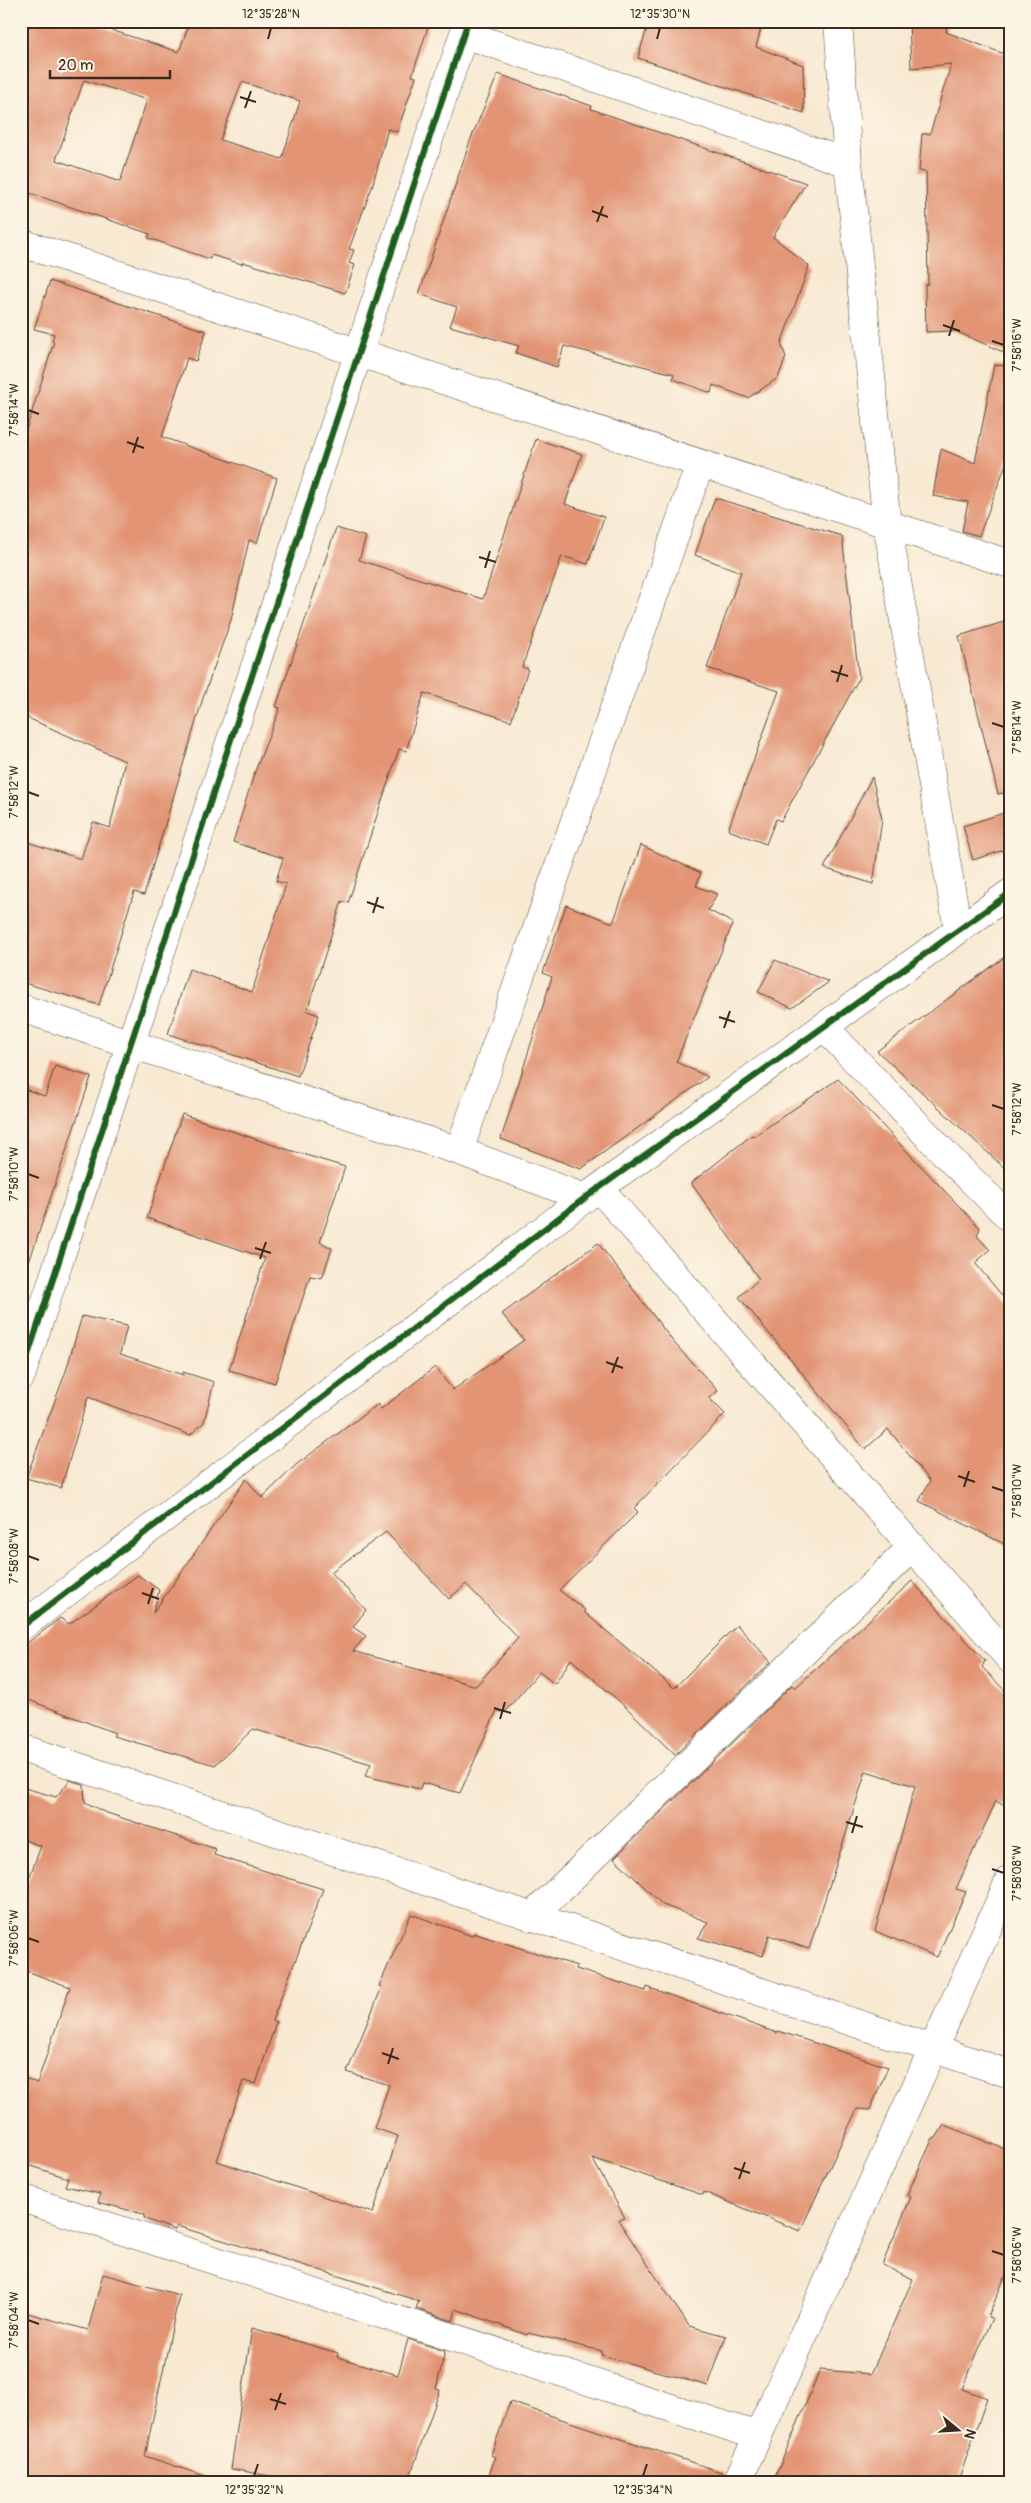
<svg xmlns="http://www.w3.org/2000/svg" width="1031" height="2503" font-family="Pangolin,sans-serif">
	<style>
		.building { fill: #e29475; fill-rule: evenodd }
		.lines { fill: none; stroke-linecap: round; stroke-linejoin: round }
		.minor-casing { stroke: #574739; stroke-width: 29 }
		.minor { stroke: #fff; stroke-width: 28 }
		.cycleway-casing { stroke: #fcf5e5; stroke-width: 9 }
		.cycleway { stroke: #1b5e20; stroke-width: 6 }
		.ticks { fill: none; stroke: #3b2a1e; stroke-width: 2 }
		.neatline { fill: none; stroke: #3b2a1e; stroke-width: 2 }
		.ticks-label { font-size: 12px; text-anchor: middle; fill: #3b2a1e }
	</style>
	<rect width="100%" height="100%" fill="#fcf5e5"/>
	<filter id="ink" filterUnits="userSpaceOnUse"><feTurbulence type="fractalNoise" baseFrequency=".02" numOctaves="2"/><feDisplacementMap in="SourceGraphic" scale="10" xChannelSelector="R" yChannelSelector="G"/><feConvolveMatrix kernelMatrix="1 2 1 2 8 2 1 2 1" color-interpolation-filters="sRGB"/></filter>
	<filter id="wash" filterUnits="userSpaceOnUse"><feTurbulence type="fractalNoise" baseFrequency=".0096" numOctaves="4" result="noise"/><feDisplacementMap in="SourceGraphic" scale="20" xChannelSelector="R" yChannelSelector="G"/><feGaussianBlur stdDeviation="1.12" result="paint"/><feColorMatrix in="noise" values="0 0 0 0 0 0 0 0 0 0 0 0 0 0 0 0 0 1.4 0 .05"/><feComposite in="paint" operator="in"/></filter>
	<g filter="url(#wash)">
		<rect width="100%" height="100%" fill="#f8e9d2"/>
		<g id="blocks">
			<path class="building" d="M21 21H83L179 52 190 21H430L412 76 416 77 397 132 388 129 372 187 349 249 354 250 349 263 355 265 345 293 243 262 242 264 211 255 210 259 148 238 150 234 21 190ZM84 80 147 100 120 182 56 160ZM242 82 300 101 282 159 220 140Z
				M649 21H763L756 47 803 65 804 113 638 58Z
				M909 21H947L946 32 1010 56V355L955 331 926 332 925 285 928 284 926 172 919 171 922 134H930L951 64 911 68Z
				M498 74 592 106 591 109 806 183 773 237 809 266 781 344 786 357 778 378 748 398 713 385 711 393 673 379 674 374 564 346 557 367 516 353 519 346 450 326 457 307 419 294 470 141Z
				M50 281 206 331 196 361 187 358 162 437 277 478 257 543 249 540 231 620 203 698 144 895 134 892 99 1005 21 982V840L81 859 93 822 110 828 125 761 21 715V446L54 342 52 341 54 334 34 329Z
				M994 365 1010 366V453L979 536 962 531 968 502 933 496 941 449 975 463Z
				M536 439 582 454 565 504 604 517 588 564 562 556 522 667 528 669 511 721 424 693 406 751 399 749 348 903 342 901 307 1011 319 1015 298 1076 168 1034 189 969 252 992 286 884 276 881 283 858 233 842 254 774 280 708 276 707 336 528 366 537 359 560 483 599Z
				M715 498 842 536 859 678 781 821 776 819 766 844 728 830 779 691 707 668 741 572 695 555Z
				M1010 620V792L998 794 959 636Z
				M872 777 882 819 873 884 824 868Z
				M1010 811V848L973 860 963 826Z
				M641 845 701 873 696 886 717 894 708 910 733 923 676 1062 708 1077 581 1169 501 1139 552 977 543 973 566 905 613 923Z
				M1010 953V1173L877 1051Z
				M775 960 829 982 792 1008 758 992Z
				M55 1066 91 1077 27 1268 21 1267V1088L45 1096Z
				M838 1079 980 1228 977 1236 990 1250 975 1263 1010 1305V1547L919 1501 930 1481 888 1429 865 1449 739 1297 759 1279 691 1183 752 1135 754 1136Z
				M182 1114 273 1145 345 1167 320 1242 332 1248 322 1278 310 1276 275 1383 229 1370 265 1258 147 1218Z
				M598 1243 675 1344 718 1391 709 1398 725 1414 634 1508 638 1512 559 1590 585 1610 584 1612 674 1688 737 1625 771 1662 675 1755 629 1710 571 1659 555 1684 539 1672 504 1713 497 1710 460 1793 422 1783 420 1789 365 1776 371 1764 253 1729 215 1765 113 1736 115 1733 21 1697V1648L60 1618 69 1624 138 1575 159 1590 153 1613 246 1479 262 1498 297 1464 378 1404 381 1409 435 1367 453 1390 524 1340 502 1314ZM386 1532 449 1599 466 1584 518 1638 476 1686 353 1651 366 1636 353 1627 366 1610 331 1572Z
				M82 1316 127 1326 120 1354 183 1375V1372L214 1382 204 1422 190 1435 88 1397 61 1488 26 1478 66 1371Z
				M912 1581 985 1661 982 1667 1010 1696V1809L996 1801 956 1889 966 1892 937 1957 875 1931 915 1786 866 1771 809 1949 769 1935 763 1956 698 1938 708 1922 663 1905 614 1858 792 1685 795 1688Z
				M70 1780 84 1785 85 1802 104 1812 216 1849 214 1855 323 1889 272 2021 276 2022 256 2084 243 2081 217 2161 373 2213 398 2136 374 2128 389 2085 347 2072 382 1987 379 1986 411 1914 472 1936 473 1933 577 1966 576 1969 646 1991 647 1987 777 2033 778 2031 888 2067 870 2110 857 2109 800 2231 704 2192 703 2195 592 2158 625 2218 618 2220 689 2326 726 2336 708 2386 601 2355 602 2351 528 2333 527 2335 456 2309 453 2321 416 2309 419 2301 177 2226 175 2230 145 2219 143 2214 98 2202 100 2194 65 2186 68 2178 21 2163V2077L37 2083 70 1987 21 1969V1900L41 1846 21 1839V1787L56 1797Z
				M944 2125 1010 2151V2265L988 2317 992 2318 962 2389 987 2398 958 2482H773L820 2370 871 2374 913 2279 882 2265 911 2197 907 2195 933 2138H936Z
				M103 2274 179 2295 145 2456 205 2476 204 2482H21V2311L88 2330Z
				M252 2328 338 2353 337 2357 398 2375 408 2339 445 2351 436 2389 440 2390 408 2482H304L231 2469Z
				M510 2402 724 2473 722 2482H487L495 2457 491 2455Z"/>
		</g>
	</g>
	<g filter="url(#ink)">
		<use href="#blocks" fill-opacity="0" stroke="#574739" stroke-width="1"/>
		<g class="lines">
			<defs>
				<path id="minor" d="M838 21 848 163 887 524 958 929
					M464 34 848 163
					M21 243 1010 564
					M21 1008 459 1151 585 1198
					M824 1027 952 1161 1010 1218
					M459 1151 700 464
					M599 1188 1010 1659
					M21 1376 468 21
					M21 1627 585 1198 1010 893
					M21 1748 1010 2074
					M531 1917 912 1547
					M21 2198 758 2436
					M737 2482 1010 1879"/>
			</defs>
			<use href="#minor" class="minor-casing"/>
			<use href="#minor" class="minor"/>
			<defs>
				<path id="cycleway" d="M21 1376 468 21
					M21 1627 585 1198 1010 893"/>
			</defs>
			<use href="#cycleway" class="cycleway-casing"/>
			<use href="#cycleway" class="cycleway"/>
		</g>
	</g>
	<path class="ticks" d="M268 39 271 28M657 39 660 28M240 97 256 102M245 108 251 91M592 211 608 217M597 222 603 206M943 325 960 331M949 336 954 320M992 341 1004 345M28 410 39 414M127 442 144 448M133 453 138 437M479 557 496 562M485 568 490 551M831 671 848 676M837 682 842 665M992 723 1004 727M28 792 39 796M367 902 384 908M373 913 378 897M719 1017 735 1022M724 1028 730 1011M992 1105 1004 1109M28 1174 39 1178M255 1248 271 1253M260 1259 266 1242M606 1362 623 1368M612 1373 618 1357M958 1476 975 1482M964 1487 969 1471M992 1487 1004 1491M28 1556 39 1560M142 1593 159 1599M148 1604 153 1588M494 1708 511 1713M500 1719 505 1702M846 1822 863 1827M852 1833 857 1816M992 1869 1004 1873M28 1938 39 1942M382 2053 399 2059M388 2064 393 2048M734 2168 750 2173M739 2179 745 2162M992 2251 1004 2255M28 2320 39 2324M270 2399 286 2404M275 2410 281 2393M254 2476 258 2464M643 2476 647 2464"/>
	<rect width="1031" height="2503" fill="none" stroke="#fcf5e5" stroke-width="55"/>
	<g transform="translate(958 2430) rotate(108)" stroke="#fcf5e5" stroke-width="4" paint-order="stroke">
	<path d="M0-4L9 19L0 12L-9 19Z" fill="#3b2a1e"/>
	<text y="-8" font-size="14" font-weight="bold" text-anchor="middle" fill="#3b2a1e">N</text>
	</g>
	<path d="M50 70v8h120v-8" fill="none" stroke="#3b2a1e" stroke-width="2.5"/>
	<text x="58" y="70" font-size="15" fill="#3b2a1e" stroke="#fcf5e5" stroke-width="4" paint-order="stroke">20 m</text>
	<rect x="28" y="28" width="976" height="2448" class="neatline"/>
	<g class="ticks-label">
		<text x="271" y="18">12°35'28"N</text>
		<text x="660" y="18">12°35'30"N</text>
		<text transform="translate(1017 345) rotate(-90)" y="4">7°58'16"W</text>
		<text transform="translate(14 410) rotate(-90)" y="4">7°58'14"W</text>
		<text transform="translate(1017 727) rotate(-90)" y="4">7°58'14"W</text>
		<text transform="translate(14 792) rotate(-90)" y="4">7°58'12"W</text>
		<text transform="translate(1017 1109) rotate(-90)" y="4">7°58'12"W</text>
		<text transform="translate(14 1174) rotate(-90)" y="4">7°58'10"W</text>
		<text transform="translate(1017 1491) rotate(-90)" y="4">7°58'10"W</text>
		<text transform="translate(14 1556) rotate(-90)" y="4">7°58'08"W</text>
		<text transform="translate(1017 1873) rotate(-90)" y="4">7°58'08"W</text>
		<text transform="translate(14 1938) rotate(-90)" y="4">7°58'06"W</text>
		<text transform="translate(1017 2255) rotate(-90)" y="4">7°58'06"W</text>
		<text transform="translate(14 2320) rotate(-90)" y="4">7°58'04"W</text>
		<text x="254" y="2494">12°35'32"N</text>
		<text x="643" y="2494">12°35'34"N</text>
	</g>
</svg>
